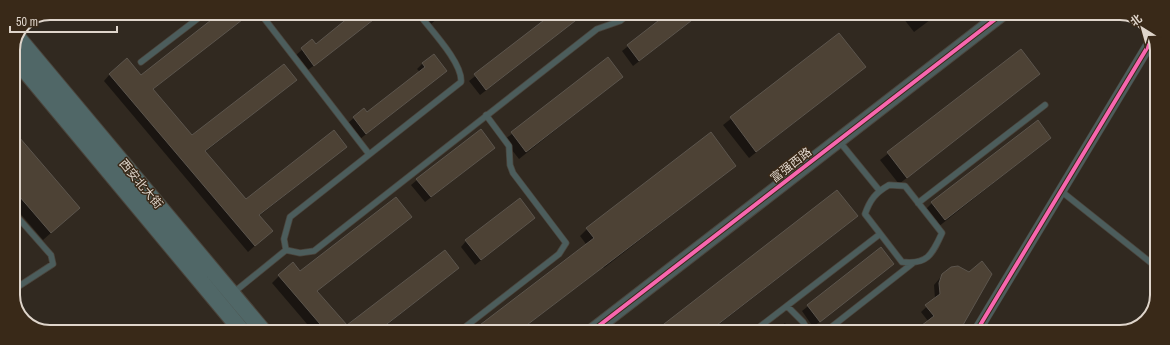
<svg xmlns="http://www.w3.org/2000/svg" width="1170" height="345" font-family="'Archivo Narrow','Noto Sans SC',sans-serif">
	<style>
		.shadow { fill: #0007 }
		.building { fill: #4d4235; stroke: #5c554d }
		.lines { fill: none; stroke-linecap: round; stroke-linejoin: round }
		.service-casing { stroke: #4b453d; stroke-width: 7 }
		.minor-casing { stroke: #4b453d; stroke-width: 12 }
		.tertiary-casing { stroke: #4b453d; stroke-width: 16 }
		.secondary-casing { stroke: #4b453d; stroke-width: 18 }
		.service { stroke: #4c5d5c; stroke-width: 5.5 }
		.minor { stroke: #4c5d5c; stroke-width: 11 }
		.tertiary { stroke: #4c5d5c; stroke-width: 14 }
		.secondary { stroke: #506767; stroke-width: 16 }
		.cycleway-casing { stroke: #392918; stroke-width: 6 }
		.cycleway { stroke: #f766af; stroke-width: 4 }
		.labels { text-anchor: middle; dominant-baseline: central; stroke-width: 3; stroke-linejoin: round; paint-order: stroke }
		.street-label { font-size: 12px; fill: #dfd5cb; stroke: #392918 }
		.rim { fill: none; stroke: #dfd5cb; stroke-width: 2 }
	</style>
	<rect width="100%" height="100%" fill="#312920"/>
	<path class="shadow" d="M356 13H382L308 70 296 55 312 41 316 45Z
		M423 13H444L431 24Z
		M553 14H584L480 95 469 81Z
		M669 14H700L633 66 622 51Z
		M900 14H938L914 32Z
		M244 17 152 90 192 137 296 80 205 152 246 201 346 147 259 216 271 231 248 252 104 81 110 74 141 76Z
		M839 34 865 67 749 158 723 125Z
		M1020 50 1039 74 899 184 880 160Z
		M608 59 622 77 519 159 504 140Z
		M423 63 446 71 360 139 348 123 364 109 367 113 420 72 417 69Z
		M13 132 71 215 43 240 13 205Z
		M1050 138 938 227 925 210 932 203Z
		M488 153 425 202 411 185 417 180Z
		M735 166 604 268 603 267 519 331H474L586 244 580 236 587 229Z
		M837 191 849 223 709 332 656 331Z
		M411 217 317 291 346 327 458 268 379 331H313L272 283 279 276 300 272Z
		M534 218 475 265 461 247 466 241Z
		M881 248 893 264 813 327 802 311Z
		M946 271 957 332 928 321 921 312 935 299 934 285Z
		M785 323 791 332H774Z"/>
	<path class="building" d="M220 13H251L153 89 192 135 284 64 297 80 205 151 246 199 334 130 347 147 259 215 273 231 255 246 109 74 127 58 141 75Z
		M354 13H382L314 66 301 48 312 39 316 44Z
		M552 14H584L486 90 474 74Z
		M667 14H700L639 61 627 45Z
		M839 33 866 67 756 152 730 117Z
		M1021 49 1040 74 907 178 887 152Z
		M434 54 447 71 366 134 353 117 364 108 367 112 425 67 422 63Z
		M608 57 623 77 526 152 511 132Z
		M1038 120 1051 138 945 220 931 202Z
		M481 129 495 148 431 197 416 179Z
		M13 130 80 208 51 233 13 189Z
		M711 132 736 166 519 331H472L594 238 586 228Z
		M837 190 858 216 708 332 655 331Z
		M396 197 412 217 317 291 347 325 445 250 459 268 378 331H326L278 275 293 262 300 271Z
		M520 198 535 218 481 260 465 240Z
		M881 247 894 264 820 322 807 305Z
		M982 261 992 274 959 332H913L934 316 925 305 940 294 939 283 942 274 951 267 958 266 969 272Z"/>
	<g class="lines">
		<defs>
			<path id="service" d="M260 13 369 154
				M418 13C430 29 463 63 461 82L290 217 284 239 286 250 300 253 314 251 597 29 620 21 629 14
				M141 62 205 13
				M839 141 879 190
				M889 185 905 186 942 233C932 255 927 265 902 262L865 214C870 200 875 193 889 185Z
				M1061 191 1155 266
				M918 203 1045 105
				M13 212 51 255 53 264 13 290
				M233 293 286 250
				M787 306 803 322 809 332
				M460 331 559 254 566 243 513 173 510 165 509 146 486 115
				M753 332 880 234
				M825 332 913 263"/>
			<path id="minor" d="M976 332 1153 38"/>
			<path id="tertiary" d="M592 331 1002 14"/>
			<path id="secondary" d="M18 38 263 331
				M13 56 242 331"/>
		</defs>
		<use href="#service" class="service-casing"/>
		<use href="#minor" class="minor-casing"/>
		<use href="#tertiary" class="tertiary-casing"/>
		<use href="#secondary" class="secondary-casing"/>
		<use href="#service" class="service"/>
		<use href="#minor" class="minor"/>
		<use href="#tertiary" class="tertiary"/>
		<use href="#secondary" class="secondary"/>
		<defs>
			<path id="cycleway" d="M592 331 1002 14
				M976 332 1153 38"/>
		</defs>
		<use href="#cycleway" class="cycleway-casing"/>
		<use href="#cycleway" class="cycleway"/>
	</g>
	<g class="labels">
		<g class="street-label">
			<text transform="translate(791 165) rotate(-38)">富强西路</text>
			<text transform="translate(141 184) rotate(50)">西安北大街</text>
		</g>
	</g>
	<path d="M0 0H1170V345H0ZM50 20H1120A30 30 0 0 1 1150 50V295A30 30 0 0 1 1120 325H50A30 30 0 0 1 20 295V50A30 30 0 0 1 50 20Z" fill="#392918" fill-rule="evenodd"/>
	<path class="rim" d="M50 20H1120A30 30 0 0 1 1150 50V295A30 30 0 0 1 1120 325H50A30 30 0 0 1 20 295V50A30 30 0 0 1 50 20Z"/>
	<g transform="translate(1142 28) rotate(323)" stroke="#392918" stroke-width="3" paint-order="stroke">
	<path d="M0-3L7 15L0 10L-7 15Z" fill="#dfd5cb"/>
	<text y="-6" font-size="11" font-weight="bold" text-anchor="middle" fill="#dfd5cb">北</text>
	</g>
	<path d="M10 26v6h107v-6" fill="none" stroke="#dfd5cb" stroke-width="2"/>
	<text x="16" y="26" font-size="12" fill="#dfd5cb" stroke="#392918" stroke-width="3" paint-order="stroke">50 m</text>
</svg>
